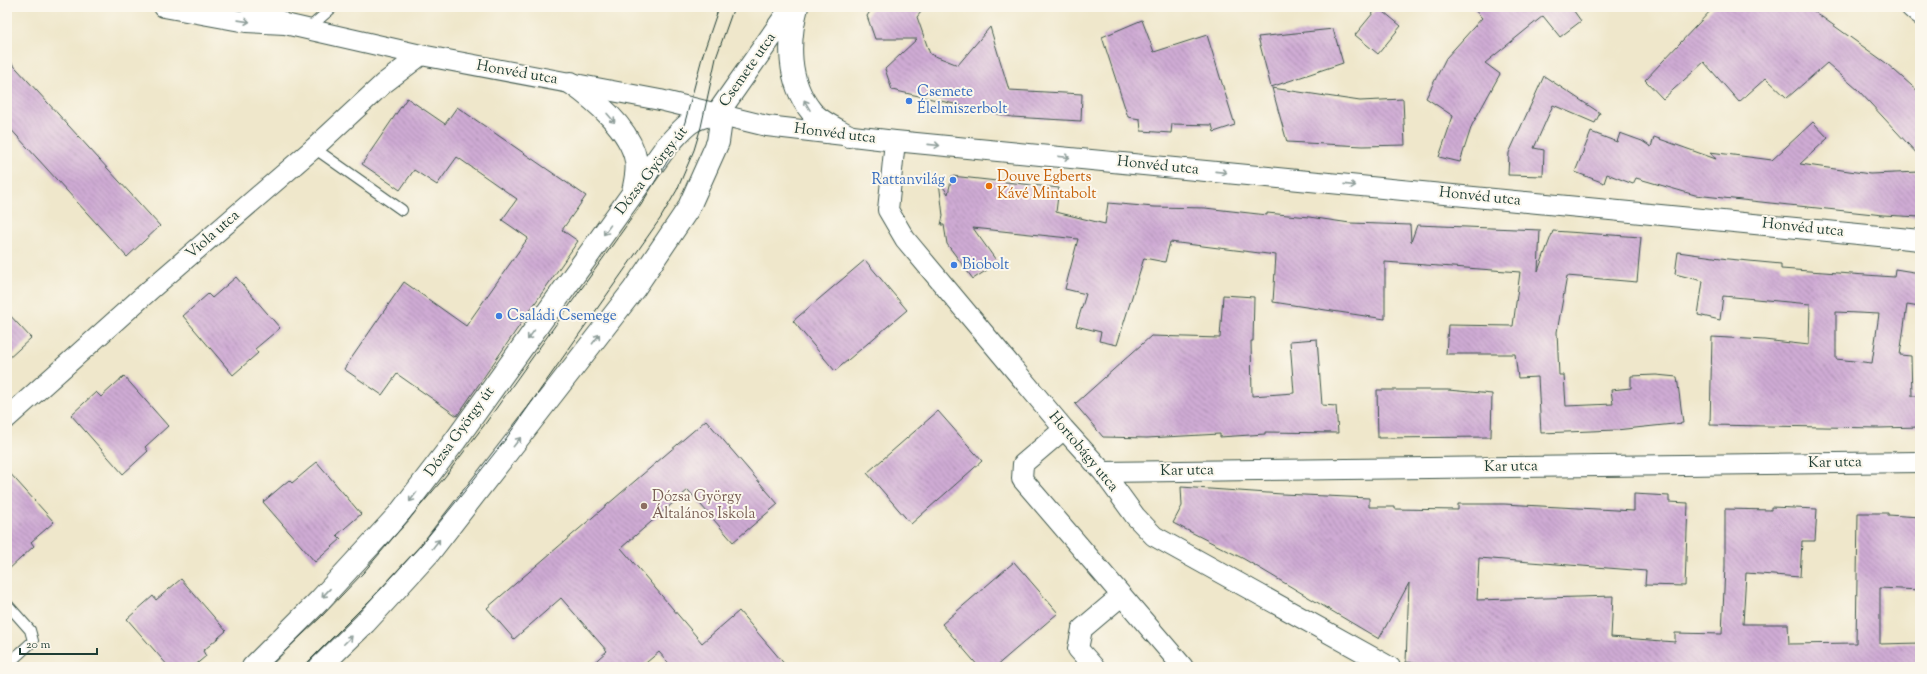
<svg xmlns="http://www.w3.org/2000/svg" width="1927" height="674" font-family="'Sorts Mill Goudy',serif">
	<style>
		.building { fill: url(#building-back-hatch); fill-rule: evenodd }
		.lines { fill: none; stroke-linecap: round; stroke-linejoin: round }
		.service-casing { stroke: #3e564b; stroke-width: 12 }
		.minor-casing { stroke: #3e564b; stroke-width: 22 }
		.tertiary-casing { stroke: #3e564b; stroke-width: 24 }
		.service { stroke: #fff; stroke-width: 10 }
		.minor { stroke: #fff; stroke-width: 20 }
		.tertiary { stroke: #fff; stroke-width: 22 }
		.tram { stroke: #1f3d34; stroke-width: 1 }
		.oneway { stroke: #8f9e9a }
		.shop-dot { fill: #3f7fe0; stroke: #fbf7ec; stroke-width: 1.5 }
		.food-dot { fill: #e8710a; stroke: #fbf7ec; stroke-width: 1.5 }
		.education-dot { fill: #8d6e63; stroke: #fbf7ec; stroke-width: 1.5 }
		.labels { text-anchor: middle; dominant-baseline: central; stroke-width: 4; stroke-linejoin: round; paint-order: stroke }
		.street-label { font-size: 15px; fill: #1f3d34; stroke: #fbf7ec }
		.shop-label { font-size: 15px; fill: #366cbe; stroke: #fbf7ec; text-anchor: start }
		.food-label { font-size: 15px; fill: #c56008; stroke: #fbf7ec; text-anchor: start }
		.education-label { font-size: 15px; fill: #785e54; stroke: #fbf7ec; text-anchor: start }
	</style>
	<defs>
		<pattern id="building-back-hatch" width="6" height="6" patternUnits="userSpaceOnUse"><rect width="6" height="6" fill="#cfabd4"/><path d="M-1 5l2 2M0 0l6 6M5-1l2 2" fill="none" stroke="#a78cad"/></pattern>
	</defs>
	<rect width="100%" height="100%" fill="#fbf7ec"/>
	<filter id="ink" filterUnits="userSpaceOnUse"><feTurbulence type="fractalNoise" baseFrequency=".025" numOctaves="2"/><feDisplacementMap in="SourceGraphic" scale="8" xChannelSelector="R" yChannelSelector="G"/><feConvolveMatrix kernelMatrix="1 2 1 2 8 2 1 2 1" color-interpolation-filters="sRGB"/></filter>
	<filter id="wash" filterUnits="userSpaceOnUse"><feTurbulence type="fractalNoise" baseFrequency=".012" numOctaves="4" result="noise"/><feDisplacementMap in="SourceGraphic" scale="16" xChannelSelector="R" yChannelSelector="G"/><feGaussianBlur stdDeviation="0.9" result="paint"/><feColorMatrix in="noise" values="0 0 0 0 0 0 0 0 0 0 0 0 0 0 0 0 0 1.4 0 .05"/><feComposite in="paint" operator="in"/></filter>
	<g filter="url(#wash)">
		<rect width="100%" height="100%" fill="#efe7cb"/>
		<g id="blocks">
			<path class="building" d="M873 7H925L917 17 930 54 958 65 990 27 1009 90 1082 94 1081 121 1012 117 892 90 885 69 917 39H875L867 16Z
				M1378 7 1401 26 1378 54 1355 35Z
				M1472 7H1571L1581 21 1560 37 1543 16 1485 63 1500 74 1472 125 1460 162 1439 157 1453 116 1426 98 1446 58 1482 18Z
				M1714 7H1808L1886 63 1920 93V157L1858 90 1827 63 1787 98 1766 78 1739 102 1704 62 1663 99 1645 80Z
				M1142 20 1154 52 1207 35 1235 125 1214 132 1212 125 1172 124 1171 133 1141 131 1140 119 1128 117 1102 37Z
				M1333 29 1343 63 1271 87 1258 37Z
				M7 58 160 226 127 257 7 125Z
				M1544 76 1600 113 1595 123 1553 105 1534 148 1544 150 1543 176 1508 175 1509 153Z
				M1272 88 1360 101 1403 99 1405 145 1363 146 1287 142Z
				M407 98 445 124 457 107 586 196 562 230 578 241 457 416 397 374 382 395 344 369 404 282 466 326 528 238 502 220 517 199 457 157 437 185 414 170 400 190 362 164Z
				M1813 122 1828 138 1800 164 1870 174 1920 172V217L1883 215 1695 195 1636 178 1633 184 1607 174 1604 183 1575 172 1591 132 1617 142 1620 133 1642 141 1651 147 1654 137 1716 159 1710 152 1772 160Z
				M952 176 1059 188 1056 212 1105 224 1108 203 1154 207 1205 208 1267 215V213L1309 217 1350 223 1410 225 1411 242 1417 225 1540 230 1538 271 1553 231 1641 237 1637 282 1567 276 1557 332 1559 375H1564L1566 406 1613 404 1611 390 1631 388V376L1656 375 1677 377 1683 423 1616 430 1541 433 1538 377 1518 378 1515 354H1446L1448 325 1513 326 1520 272 1385 262V319L1273 302 1276 255 1170 242 1165 262 1144 258 1117 345 1099 341 1101 332 1076 326 1086 294 1065 289 1078 239 973 228 998 263 973 279 947 244 944 225H941L943 216 939 181 948 194Z
				M1678 252 1728 259 1781 264V269L1894 277 1895 269 1920 273V307L1907 305 1900 355 1911 356 1912 396H1920V427L1879 428 1710 425 1712 337 1764 340 1809 345 1810 304 1723 296 1720 320 1698 315 1703 281 1675 274ZM1836 312 1879 314 1872 363 1836 359Z
				M865 260 907 310 835 371 793 321Z
				M236 277 280 328 255 349 258 353 233 375 183 316 208 294 212 298Z
				M1223 295 1254 297 1253 341H1251L1252 396 1294 393 1290 341 1317 339 1322 405 1336 406 1338 433 1265 432V434L1220 437V434L1147 438 1103 437 1075 404 1151 336 1220 338Z
				M7 312 31 338 7 360Z
				M124 376 168 426 145 447 148 451 123 474 71 415 96 392 101 397Z
				M1377 390H1448L1492 394 1491 437 1378 438Z
				M938 411 982 461 911 524 867 473Z
				M706 420 778 504 733 542 688 490 621 548 702 643 739 611 787 667H672L659 652 641 667H589L607 651 561 598 514 639 487 608Z
				M317 462 361 514 337 535 341 539 315 562 263 502 289 480 292 483Z
				M7 470 54 522 31 542 34 546 7 571Z
				M1181 487 1282 494 1369 498V507H1395V509L1458 510V504H1504L1634 511V494L1669 496V502L1688 503 1685 586 1645 585 1646 571 1479 558 1477 600 1613 596 1611 637 1675 642V633L1722 634 1725 567V509L1771 510V507L1817 509 1815 541H1802L1800 577 1746 573 1743 624H1788L1789 644 1856 643 1858 513H1888V515L1920 517V590L1880 588V644L1920 643V667H1448L1406 662 1409 583 1379 639 1244 559 1173 523 1182 506Z
				M1014 562 1058 613 995 667H979L942 624Z
				M181 579 226 631 203 651 206 656 193 667H169L127 619 153 596 156 600Z"/>
		</g>
	</g>
	<g filter="url(#ink)">
		<use href="#blocks" fill-opacity="0" stroke="#3e564b" stroke-width="1"/>
		<g class="lines">
			<defs>
				<path id="service" d="M309 28 333 7
					M314 148 402 210
					M7 604 30 630 33 641 7 665"/>
				<path id="minor" d="M164 7 246 22 285 24 421 55 660 100 767 126 895 141 1920 240
					M252 7 280 21
					M895 141 888 210 905 239 1064 429 1103 472 1135 516 1154 536 1390 667
					M7 418 151 289 314 148 383 84 421 55
					M1064 429 1023 464 1022 479 1183 667
					M1103 472 1920 462
					M1094 667 1078 649 1082 629 1121 596"/>
				<path id="tertiary" d="M797 7C788 41 787 81 811 111 820 122 837 129 849 136
					M1912 7 1920 14
					M571 83C595 100 631 130 636 161 638 171 635 181 633 192
					M717 114 792 7
					M253 667 319 601 399 514 455 441 666 147C684 128 689 117 717 114
					M320 667 365 623 429 553 634 289 688 209 718 142 720 128 717 114"/>
			</defs>
			<use href="#service" class="service-casing"/>
			<use href="#minor" class="minor-casing"/>
			<use href="#tertiary" class="tertiary-casing"/>
			<use href="#service" class="service"/>
			<use href="#minor" class="minor"/>
			<use href="#tertiary" class="tertiary"/>
			<path class="tram" d="M268 667 321 617 363 573 444 478 485 424 641 205 674 150 685 122 703 54 719 7
				M303 667 380 590 421 545 464 492 505 440 660 219 677 190 694 150 701 127 716 58 734 7"/>
		</g>
		<defs><path id="oneway-shaft" d="M-6 0H5M1.5-3L5.5 0L1.5 3" fill="none" stroke-width="1.6" stroke-linecap="round" stroke-linejoin="round"/></defs>
		<g class="oneway">
			<use href="#oneway-shaft" transform="translate(244 21) rotate(8)"/>
			<use href="#oneway-shaft" transform="translate(807 105) rotate(-120)"/>
			<use href="#oneway-shaft" transform="translate(611 118) rotate(49)"/>
			<use href="#oneway-shaft" transform="translate(934 145) rotate(6)"/>
			<use href="#oneway-shaft" transform="translate(1064 157) rotate(6)"/>
			<use href="#oneway-shaft" transform="translate(1221 172) rotate(6)"/>
			<use href="#oneway-shaft" transform="translate(1350 185) rotate(6)"/>
			<use href="#oneway-shaft" transform="translate(607 230) rotate(126)"/>
			<use href="#oneway-shaft" transform="translate(531 335) rotate(126)"/>
			<use href="#oneway-shaft" transform="translate(596 339) rotate(-53)"/>
			<use href="#oneway-shaft" transform="translate(517 442) rotate(-52)"/>
			<use href="#oneway-shaft" transform="translate(413 497) rotate(127)"/>
			<use href="#oneway-shaft" transform="translate(436 544) rotate(-52)"/>
			<use href="#oneway-shaft" transform="translate(326 593) rotate(133)"/>
			<use href="#oneway-shaft" transform="translate(348 640) rotate(-45)"/>
		</g>
	</g>
	<g class="shop-dot">
		<circle cx="909" cy="101" r="4"/>
		<circle cx="953" cy="180" r="4"/>
		<circle cx="954" cy="265" r="4"/>
		<circle cx="499" cy="316" r="4"/>
	</g>
	<circle class="food-dot" cx="989" cy="186" r="4"/>
	<circle class="education-dot" cx="644" cy="506" r="4"/>
	<g class="labels">
		<g class="street-label">
			<text transform="translate(748 70) rotate(-55)">Csemete utca</text>
			<text transform="translate(517 73) rotate(10)">Honvéd utca</text>
			<text transform="translate(835 134) rotate(7)">Honvéd utca</text>
			<text transform="translate(1158 166) rotate(6)">Honvéd utca</text>
			<text transform="translate(652 171) rotate(-52)">Dózsa György út</text>
			<text transform="translate(1480 197) rotate(6)">Honvéd utca</text>
			<text transform="translate(1803 228) rotate(6)">Honvéd utca</text>
			<text transform="translate(213 235) rotate(-41)">Viola utca</text>
			<text transform="translate(460 432) rotate(-54)">Dózsa György út</text>
			<text transform="translate(1083 452) rotate(50)">Hortobágy utca</text>
			<text transform="translate(1835 463) rotate(-1)">Kar utca</text>
			<text transform="translate(1511 467) rotate(-1)">Kar utca</text>
			<text transform="translate(1187 471) rotate(-1)">Kar utca</text>
		</g>
		<g class="shop-label">
			<text x="917" y="92">Csemete<tspan x="917" dy="17">Élelmiszerbolt</tspan></text>
			<text x="945" y="180" text-anchor="end">Rattanvilág</text>
			<text x="962" y="265">Biobolt</text>
			<text x="507" y="316">Családi Csemege</text>
		</g>
		<g class="food-label">
			<text x="997" y="177">Douve Egberts<tspan x="997" dy="17">Kávé Mintabolt</tspan></text>
		</g>
		<g class="education-label">
			<text x="652" y="497">Dózsa György<tspan x="652" dy="17">Általános Iskola</tspan></text>
		</g>
	</g>
	<rect width="1927" height="674" fill="none" stroke="#fbf7ec" stroke-width="24"/>
	<path d="M20 648v6h77v-6" fill="none" stroke="#1f3d34" stroke-width="2"/>
	<text x="26" y="648" font-size="12" fill="#1f3d34" stroke="#fbf7ec" stroke-width="3" paint-order="stroke">20 m</text>
</svg>
